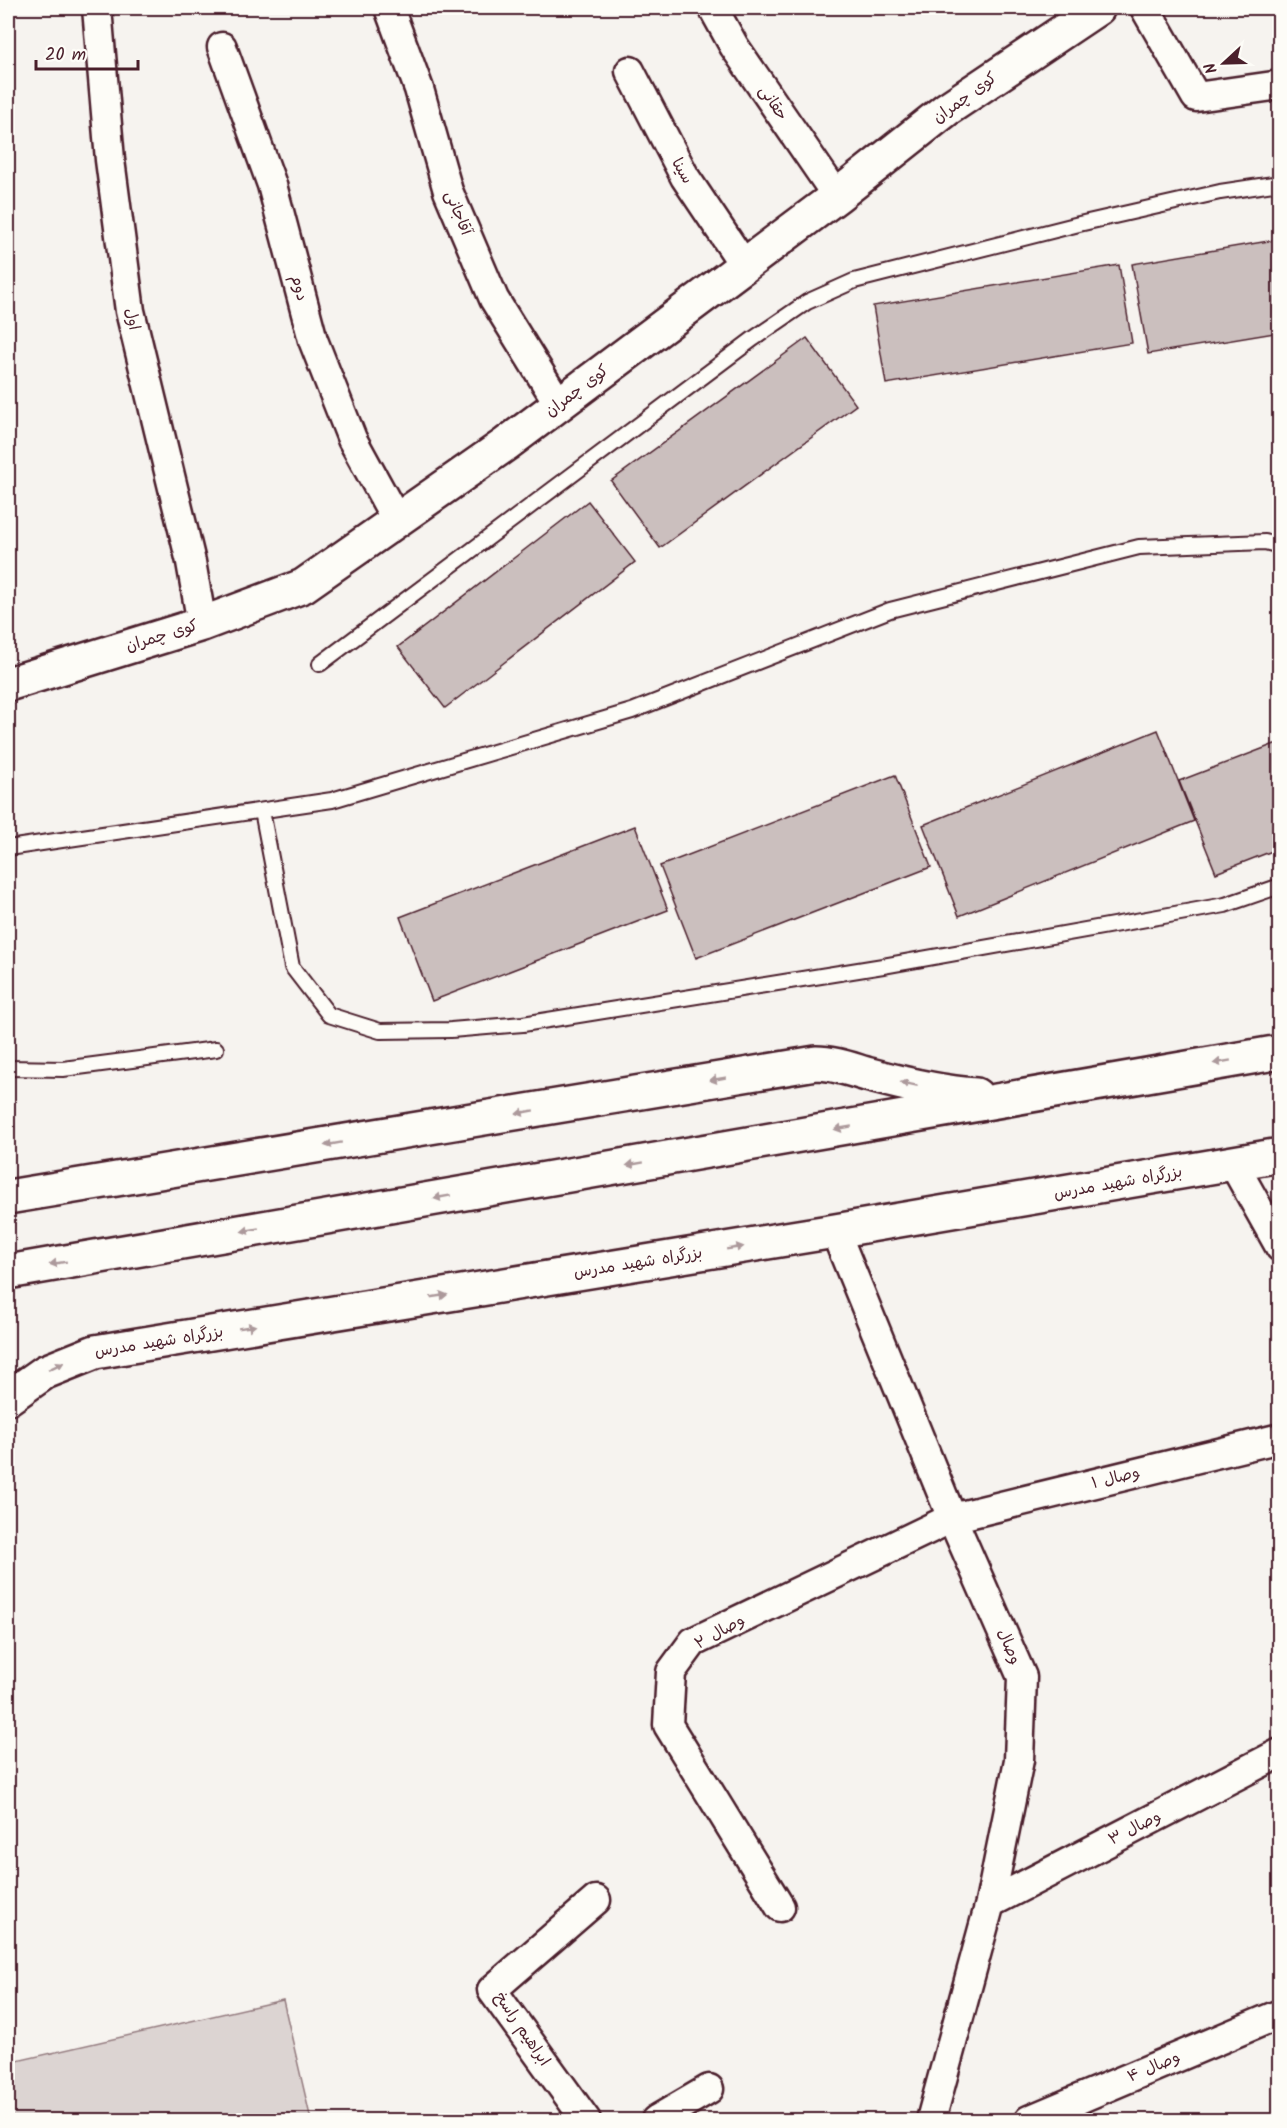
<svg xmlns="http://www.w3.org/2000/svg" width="1287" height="2128" font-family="Kalam,'Playpen Sans Arabic',sans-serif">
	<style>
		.green { fill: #dcd4d2; stroke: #937a7e; stroke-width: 1.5 }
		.building { fill: #cbbfbe; stroke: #4a1f2b; stroke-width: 1.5 }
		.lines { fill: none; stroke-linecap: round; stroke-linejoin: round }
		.service-casing { stroke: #4a1f2b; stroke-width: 18 }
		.minor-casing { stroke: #4a1f2b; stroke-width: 33 }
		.secondary-casing { stroke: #4a1f2b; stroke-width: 38 }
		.trunk-casing { stroke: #4a1f2b; stroke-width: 38 }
		.service { stroke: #fdfcf7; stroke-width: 14 }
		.minor { stroke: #fdfcf7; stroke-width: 28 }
		.secondary { stroke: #fdfcf7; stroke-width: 33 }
		.trunk { stroke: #fdfcf7; stroke-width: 33 }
		.oneway { fill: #ac999b }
		.labels { text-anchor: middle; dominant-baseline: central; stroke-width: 4.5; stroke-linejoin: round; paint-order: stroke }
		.street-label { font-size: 16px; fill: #4a1f2b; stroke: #fdfcf7 }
	</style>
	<rect width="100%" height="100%" fill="#f6f3ef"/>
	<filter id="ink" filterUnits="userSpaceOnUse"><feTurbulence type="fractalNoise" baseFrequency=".0167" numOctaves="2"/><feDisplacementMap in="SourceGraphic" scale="12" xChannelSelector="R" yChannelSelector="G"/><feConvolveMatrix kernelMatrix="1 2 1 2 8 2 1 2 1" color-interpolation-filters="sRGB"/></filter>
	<g filter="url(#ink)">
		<path class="green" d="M283 2000 311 2120H8V2063Z"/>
		<path class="building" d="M1280 239V332L1148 354 1132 264Z
			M1119 265 1132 343 886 384 873 306Z
			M807 338 856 405 660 548 611 481Z
			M588 501 635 562 445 708 398 647Z
			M1158 730 1194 821 959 916 923 825Z
			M1280 742V848L1216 873 1179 781Z
			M895 775 931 867 696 958 660 866Z
			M635 826 668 910 432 1001 400 917Z"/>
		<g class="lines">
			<defs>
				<path id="service" d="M320 664 753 339 807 302 854 281 1079 224 1220 192 1280 183
					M262 811 292 967 329 1015 380 1031 451 1030 523 1024 883 966 1225 905 1280 886
					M8 848 332 800 632 711 890 610 1139 547 1265 542 1280 546
					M8 1068 63 1069 216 1049"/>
				<path id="minor" d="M97 8 110 160 130 311 191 562 202 624
					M389 8 419 89 448 191 494 299 559 404
					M713 8 734 46 837 196
					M1145 8 1196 97 1280 85
					M222 47 272 185 313 340 352 439 397 521
					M630 71 685 177 744 265
					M1233 1163 1280 1247
					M835 1231 952 1518 1022 1677 1019 1760 990 1903 931 2120
					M990 1903 1280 1753
					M780 1907 668 1725 671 1672 693 1642 952 1518 1280 1438
					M586 2120 492 1990 596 1900
					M656 2120 709 2089
					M1029 2120 1280 2014"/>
				<path id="secondary" d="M8 684 202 624 303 586 506 444 837 196 947 109 1098 8"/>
				<path id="trunk" d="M8 1197 816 1063C835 1063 852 1070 870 1075 904 1084 941 1093 976 1095
					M8 1272 1280 1052
					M8 1398 45 1372 95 1352 835 1231 1280 1155"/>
			</defs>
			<use href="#service" class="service-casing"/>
			<use href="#minor" class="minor-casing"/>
			<use href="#secondary" class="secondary-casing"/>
			<use href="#trunk" class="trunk-casing"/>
			<use href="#service" class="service"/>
			<use href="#minor" class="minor"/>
			<use href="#secondary" class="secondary"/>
			<use href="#trunk" class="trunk"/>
		</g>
		<defs><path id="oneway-solid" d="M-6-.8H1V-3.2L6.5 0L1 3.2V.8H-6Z" transform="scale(1.5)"/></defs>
		<g class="oneway">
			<use href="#oneway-solid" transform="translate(1222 1062) rotate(170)"/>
			<use href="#oneway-solid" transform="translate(718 1079) rotate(170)"/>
			<use href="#oneway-solid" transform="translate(909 1084) rotate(-168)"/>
			<use href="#oneway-solid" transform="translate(525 1112) rotate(170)"/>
			<use href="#oneway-solid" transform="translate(843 1128) rotate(170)"/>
			<use href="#oneway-solid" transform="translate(333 1144) rotate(170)"/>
			<use href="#oneway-solid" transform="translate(635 1164) rotate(170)"/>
			<use href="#oneway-solid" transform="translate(442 1197) rotate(170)"/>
			<use href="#oneway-solid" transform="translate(250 1230) rotate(170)"/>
			<use href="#oneway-solid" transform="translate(735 1248) rotate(-9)"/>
			<use href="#oneway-solid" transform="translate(58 1263) rotate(171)"/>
			<use href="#oneway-solid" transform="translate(439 1296) rotate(-9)"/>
			<use href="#oneway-solid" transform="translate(247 1327) rotate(-9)"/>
			<use href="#oneway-solid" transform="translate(56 1366) rotate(-26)"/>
		</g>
	</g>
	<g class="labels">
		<g class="street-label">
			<text transform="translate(965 98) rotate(-36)">کوی چمران</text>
			<text transform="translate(773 103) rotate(56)">حقانی</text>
			<text transform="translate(682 171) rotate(60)">سینا</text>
			<text transform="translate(458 213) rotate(68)">آقاجانی</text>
			<text transform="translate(299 288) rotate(75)">دوم</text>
			<text transform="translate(132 319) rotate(78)">اول</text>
			<text transform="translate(577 391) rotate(-37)">کوی چمران</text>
			<text transform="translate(162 636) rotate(-17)">کوی چمران</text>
			<text transform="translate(1118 1183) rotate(-10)">بزرگراه شهید مدرس</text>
			<text transform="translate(638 1263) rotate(-9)">بزرگراه شهید مدرس</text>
			<text transform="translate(159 1342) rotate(-9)">بزرگراه شهید مدرس</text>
			<text transform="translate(1116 1478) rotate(-14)">وصال ۱</text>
			<text transform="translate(720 1632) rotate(-29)">وصال ۲</text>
			<text transform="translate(1009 1647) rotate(67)">وصال</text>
			<text transform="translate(1135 1828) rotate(-27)">وصال ۳</text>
			<text transform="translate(522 2029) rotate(56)">ابراهیم راسخ</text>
			<text transform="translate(1154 2067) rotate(-23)">وصال ۴</text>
		</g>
	</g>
	<rect width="1287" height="2128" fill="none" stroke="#fdfcf7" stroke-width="30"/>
	<rect x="15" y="15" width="1257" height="2098" fill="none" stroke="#4a1f2b" stroke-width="2" filter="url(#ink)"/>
	<g transform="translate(1224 63) rotate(248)" stroke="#fdfcf7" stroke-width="4.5" paint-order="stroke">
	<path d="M0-4.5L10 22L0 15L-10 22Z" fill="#4a1f2b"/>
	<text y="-9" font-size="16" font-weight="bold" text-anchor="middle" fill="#4a1f2b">N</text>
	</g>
	<path d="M36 60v9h102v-9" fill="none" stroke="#4a1f2b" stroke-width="3"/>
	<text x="45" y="60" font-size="18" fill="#4a1f2b" stroke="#fdfcf7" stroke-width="4.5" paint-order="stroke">20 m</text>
</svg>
